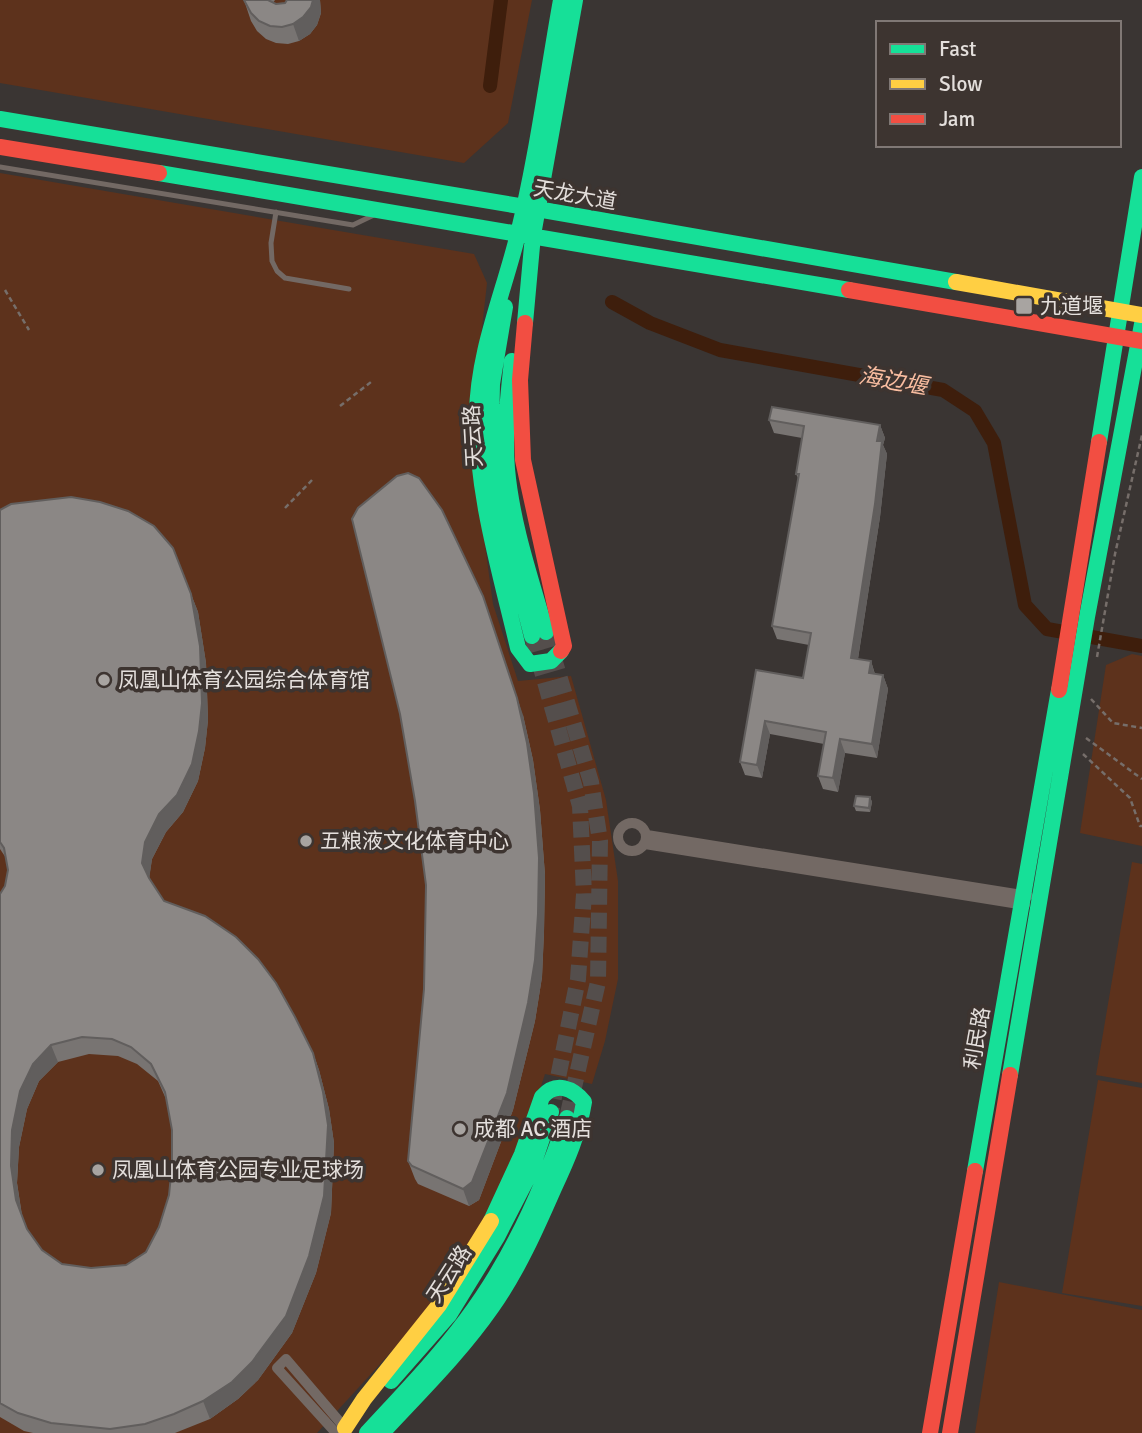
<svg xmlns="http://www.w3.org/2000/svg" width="1142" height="1433" font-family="Signika,'Noto Sans SC',sans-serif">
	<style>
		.green { fill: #5d321c }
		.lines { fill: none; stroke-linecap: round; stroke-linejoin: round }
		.canal { stroke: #3e1e0c; stroke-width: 14 }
		.secondary-tunnel { stroke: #544e4c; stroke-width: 16; stroke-dasharray: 16 8; stroke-linecap: butt }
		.path { stroke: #766e6a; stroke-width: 2.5; stroke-dasharray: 5 3.5; stroke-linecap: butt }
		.lane { stroke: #736964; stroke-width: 5 }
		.street { stroke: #736964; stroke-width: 10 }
		.fast { stroke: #16e098; stroke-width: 16 }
		.slow { stroke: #ffcf43; stroke-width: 16 }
		.jam { stroke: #f24e42; stroke-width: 16 }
		.wall { fill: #787472; fill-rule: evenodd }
		.shaded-wall { fill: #615e5d }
		.building { fill: #8b8785; stroke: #615e5d; stroke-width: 2; fill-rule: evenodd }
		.poi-dot { fill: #a8a4a1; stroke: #3d3430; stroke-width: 2.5 }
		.labels { text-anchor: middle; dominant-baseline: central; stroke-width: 7; stroke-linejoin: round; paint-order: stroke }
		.street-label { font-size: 21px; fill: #e4dfdc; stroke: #3d3430 }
		.poi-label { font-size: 21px; fill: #e4dfdc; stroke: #3d3430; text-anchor: start }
		.water-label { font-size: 23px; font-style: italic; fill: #f9bda0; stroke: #3d3430 }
	</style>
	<rect width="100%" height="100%" fill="#3a3533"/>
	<path class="green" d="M0 0H532L508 123 464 163 0 83Z
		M0 173 474 254 487 283 470 436 493 604 518 681 571 676 606 800 618 881V979L605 1041 592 1084 545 1074 531 1117 479 1233 413 1328 317 1433H0Z
		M1132 654 1142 656V846L1080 833 1106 665Z
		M1132 862 1142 864V1083L1096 1075Z
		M1098 1080 1142 1088V1306L1062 1293Z
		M999 1282 1142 1310V1433H975Z"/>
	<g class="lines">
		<path class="canal" d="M490 86 501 0
			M612 302 650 323 720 350 943 390 975 411 994 443 1025 605 1047 629 1142 646"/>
		<path class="secondary-tunnel" d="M546 632 591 782 600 841 598 982 567 1118
			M532 636 580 806 584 894 578 979 551 1112"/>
		<path class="path" d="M5 290 29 330
			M340 406 371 382
			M285 508 312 480
			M1097 657 1115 554 1142 435
			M1091 699 1113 723 1142 728
			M1086 738 1142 779
			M1083 754 1130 798 1140 826H1142"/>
		<path class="lane" d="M0 167 353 225 378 213
			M276 212 271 243 272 261 277 271 285 278 349 289"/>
		<path class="street" d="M618 837a14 14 0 1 1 28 0a14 14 0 1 1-28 0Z
			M647 835 1028 896
			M645 844 1025 905
			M336 1433 277 1368 286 1359 345 1428"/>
		<path class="fast" d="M561 0C547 78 537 157 518 234 503 295 478 351 477 414 476 493 500 571 518 648L530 664 551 661 561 651
			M0 119 537 209 956 282
			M159 173 849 290
			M505 307 492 384 491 434 499 508 532 636
			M525 323 533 235 575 0
			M512 361C508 397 504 433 507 469 512 525 531 579 546 632
			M1099 442 1142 177
			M1010 1075 1087 617 1142 324
			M975 1171 1059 690
			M391 1381 449 1315 497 1237 531 1171 551 1112
			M367 1433C401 1396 436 1360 466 1320 512 1259 543 1189 567 1118
			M382 1433C420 1392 460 1353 492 1307 518 1270 536 1229 554 1188 567 1160 579 1133 584 1102 573 1088 556 1081 542 1097L522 1154 491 1221"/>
		<path class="slow" d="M956 282 1142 315
			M345 1428 364 1399 439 1305 491 1221"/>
		<path class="jam" d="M0 147 159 173
			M849 290 1142 341
			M525 323 520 380 523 460 564 646 561 651
			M1059 690 1099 442
			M930 1433 975 1171
			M950 1433 1010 1075"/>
	</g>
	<path class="wall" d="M244 0H275L273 3 276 4 285 3 287 0H320L321 13 317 25 310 34 299 41 288 44 276 43 266 39 257 31 251 21Z
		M769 420 880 425 885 438 883 445 887 454 880 517 858 659 871 661 875 674 883 675 888 689 877 758 845 753 838 792 823 789 818 776 824 744 770 734 762 778 745 775 740 762 756 670 803 678 809 645 777 639 772 626 798 478 796 474 802 438 774 433Z
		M0 510 191 594 198 612 206 663 208 720 205 748 198 781 183 812 166 832 152 859 149 878 164 901 313 1053 319 1070 329 1109 334 1143 331 1213 316 1273 292 1333 258 1380 238 1399 210 1419 175 1433H33L24 1431 0 1417V894L5 886 8 870 6 858 0 849ZM89 1054 118 1056 137 1064 158 1081 166 1099 172 1130V1165L169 1195 159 1227 146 1252 126 1265 91 1268 62 1264 42 1250 27 1229 22 1215 17 1183 19 1147 27 1109 39 1081 58 1062Z
		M523 715 533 760 540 810 545 875 544 932 542 977 535 1021 513 1110 479 1200 469 1206 418 1184 415 1179 408 1161 424 989 426 885Z
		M870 797 872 802 870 812 856 811 854 806Z"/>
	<path class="shaded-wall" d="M313 0H320L321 13 317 25 310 34 299 41 293 24Z
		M880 425 885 438 883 445 887 454 880 517 856 671 851 658Z
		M191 594 198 612 206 663 208 720 205 748 198 781 183 812 166 832 152 859 149 880 142 863 145 842 159 814Z
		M489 613 523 715 533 760 540 810 545 875 544 932 542 977 535 1021 513 1110 479 1200 469 1206 463 1189Z
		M871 661 875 675 869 673Z
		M883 675 888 689 877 758 872 744Z
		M765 721 770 734 762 778 757 765Z
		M840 739 845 753 838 792 833 778Z
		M870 797 872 802 870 812 869 808Z
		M51 1045 58 1062 39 1081 27 1109 19 1147 17 1183 22 1217 16 1200 11 1166 12 1130 20 1091 33 1064Z
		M313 1053 319 1070 329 1109 334 1143 331 1213 316 1273 292 1333 258 1380 238 1399 210 1419 203 1401Z"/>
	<path class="building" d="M244 0H268L276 4 285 3 287 0H313L311 7 303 17 293 24 282 27 270 26 259 21 251 13Z
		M772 407 880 425 877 441H882L875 504 851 658 871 661 869 673 883 675 872 744 840 739 833 778 818 776 826 732 765 721 757 765 740 762 756 670 803 678 811 633 772 626 799 474H796L804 426 769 420Z
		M408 473 419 478 442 510 483 596 517 698 527 743 534 793 539 858 538 914 535 960 528 1003 507 1093 472 1182 463 1189 412 1166 408 1161 424 989 426 885 415 801 400 714 352 519 358 508 397 476Z
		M71 497 100 502 128 511 154 526 173 548 191 594 200 646 202 703 199 731 192 764 177 795 159 814 145 842 142 863 149 878 164 901 205 916 236 937 258 959 276 983 295 1017 313 1053 323 1092 328 1125 324 1196 309 1256 286 1316 252 1362 232 1382 203 1401 174 1414 145 1424 110 1429 51 1423 18 1413 0 1403V894L5 886 8 870 4 848 0 842V510L11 504ZM82 1037 112 1039 131 1047 151 1064 165 1092 172 1130V1165L169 1195 159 1227 146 1252 126 1265 91 1268 62 1264 42 1250 27 1229 16 1200 11 1166 12 1130 20 1091 33 1064 51 1045Z
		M856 796 870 797 869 808 854 806Z"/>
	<g class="poi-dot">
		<rect x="1015" y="297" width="18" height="18" rx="3.5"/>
		<circle cx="104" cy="680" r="7"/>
		<circle cx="306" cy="841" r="7"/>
		<circle cx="460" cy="1129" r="7"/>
		<circle cx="98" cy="1170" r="7"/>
	</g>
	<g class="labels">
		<g class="street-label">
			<text transform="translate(575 195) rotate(10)">天龙大道</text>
			<text transform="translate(473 436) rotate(-93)">天云路</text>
			<text transform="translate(977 1038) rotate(-80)">利民路</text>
			<text transform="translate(449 1274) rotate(-57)">天云路</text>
		</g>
		<g class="poi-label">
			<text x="1040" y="306">九道堰</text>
			<text x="118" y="680">凤凰山体育公园综合体育馆</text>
			<text x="320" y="841">五粮液文化体育中心</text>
			<text x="474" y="1129">成都 AC 酒店</text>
			<text x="112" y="1170">凤凰山体育公园专业足球场</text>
		</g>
		<g class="water-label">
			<text transform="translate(893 381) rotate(10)">海边堰</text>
		</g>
	</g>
	<rect x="876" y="21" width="245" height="126" fill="#3d3430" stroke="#807875" stroke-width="2"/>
	<rect x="890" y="44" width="35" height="10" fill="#16e098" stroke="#807875" stroke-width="2"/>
	<text x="939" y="56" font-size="21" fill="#e4dfdc">Fast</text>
	<rect x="890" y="79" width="35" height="10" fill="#ffcf43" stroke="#807875" stroke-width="2"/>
	<text x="939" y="91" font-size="21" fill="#e4dfdc">Slow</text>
	<rect x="890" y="114" width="35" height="10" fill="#f24e42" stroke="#807875" stroke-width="2"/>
	<text x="939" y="126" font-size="21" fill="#e4dfdc">Jam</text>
</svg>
